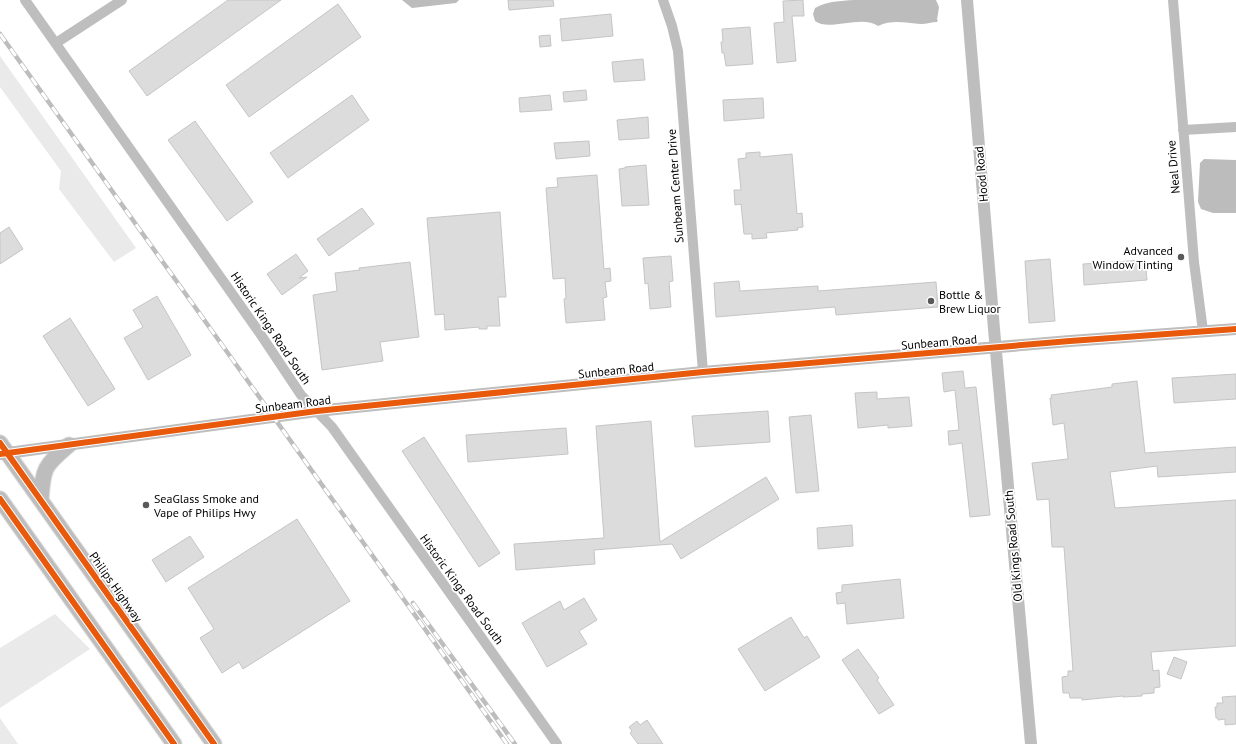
<svg xmlns="http://www.w3.org/2000/svg" width="1236" height="744" font-family="'PT Sans',sans-serif">
	<style>
		.green { fill: #eaeaea }
		.water { fill: #bcbcbc }
		.building { fill: #dcdcdc; stroke: #c5c5c5 }
		.lines { fill: none; stroke-linecap: round; stroke-linejoin: round }
		.primary-casing { stroke: #dbdbdb; stroke-width: 17 }
		.minor { stroke: #bebebe; stroke-width: 10 }
		.tertiary { stroke: #bebebe; stroke-width: 12 }
		.primary { stroke: #bdbdbd; stroke-width: 15 }
		.rail-casing { stroke: #bdbdbd; stroke-width: 4.5 }
		.rail { stroke: #fff; stroke-width: 3; stroke-dasharray: 9; stroke-linecap: butt }
		.cycleway-casing { stroke: #fff; stroke-width: 8 }
		.cycleway { stroke: #e8590c; stroke-width: 6 }
		.poi-dot { fill: #595959; stroke: #fff; stroke-width: 1.5 }
		.labels { text-anchor: middle; dominant-baseline: central; stroke-width: 3.5; stroke-linejoin: round; paint-order: stroke }
		.street-label { font-size: 12px; fill: #000; stroke: #fff }
		.poi-label { font-size: 12px; fill: #000; stroke: #fff; text-anchor: start }
	</style>
	<rect width="100%" height="100%" fill="#fff"/>
	<path class="green" d="M0 56 136 248 114 262 59 189 61 171 0 87Z
		M55 614 90 649 0 708V648Z
		M0 718 18 744H0Z"/>
	<path class="water" d="M402 0H459L456 3 412 8Z
		M854 0H936L939 7 937 20H938L937 22C932 22 927 24 921 24 906 23 893 19 878 26 862 14 829 32 815 21L813 14 815 8C827 1 840 1 854 0Z
		M1204 159 1236 160V213H1213L1201 209 1198 202 1200 163Z"/>
	<path class="building" d="M228 0H281L147 96 129 71Z
		M508 0H553L554 6 509 10Z
		M803 0 804 16H792L796 61 777 63 774 23 784 22 783 1Z
		M338 4 361 37 249 117 226 85Z
		M611 14 613 36 562 41 560 19Z
		M750 27 753 64 726 66 724 53H722L721 42H723L722 29Z
		M550 35 551 46 540 47 539 36Z
		M643 59 645 80 614 82 612 62Z
		M586 90 587 100 564 102 563 92Z
		M352 95 369 120 288 178 270 153Z
		M550 95 552 110 520 112 519 98Z
		M763 98 764 118 724 121 723 100Z
		M648 117 649 138 619 140 617 120Z
		M195 121 253 202 227 221 168 140Z
		M589 141 590 156 556 159 554 143Z
		M760 152V157L792 154 797 214 802 213 803 227 797 228 798 230 766 233 767 238 752 239V234H744L741 204 735 205 734 190H741L738 159 746 158V153Z
		M646 165 649 205 622 206 619 169 625 168V167Z
		M597 175 604 269 610 268 611 281 605 282 607 297 603 298 605 320 566 323 564 299 566 298 565 278 553 279 546 188 558 187 557 178Z
		M362 208 374 224 329 256 317 239Z
		M500 212 506 297H498L500 326H487V329H479V327L445 330 444 314 435 315 427 218Z
		M9 227 23 249 0 264V233Z
		M296 254 308 271 299 278 307 277 282 295 267 274Z
		M671 256 673 281 669 282 671 307 650 309 648 283 645 284 643 258Z
		M1050 259 1055 321 1029 323 1025 261Z
		M1145 260 1147 280 1084 285 1083 264Z
		M410 262 419 337 380 342 383 361 322 370 313 295 337 291 335 273 360 270 359 268Z
		M739 281 740 291 818 286V291L936 282 938 307 836 315 835 307 716 317 714 283Z
		M157 296 191 355 148 380 124 338 143 327 133 310Z
		M70 318 115 389 88 406 43 336Z
		M963 371 965 388 976 387 990 515 970 517 962 443 949 445 948 431 959 430 955 390 944 392 942 373Z
		M1236 374V399L1174 403 1172 378Z
		M1137 381 1145 453 1236 447V472L1158 477 1157 466 1110 472 1115 508 1236 500V646L1151 652 1153 671 1159 670 1160 687 1154 688V693L1142 694V696L1123 697V696L1082 700V698H1070L1069 693H1063L1062 677 1068 676V671H1073L1064 547H1052L1049 499 1037 500 1032 463 1068 459 1064 423 1053 425 1050 398H1052L1051 395 1112 387V384Z
		M877 392V399L909 397 912 426 888 428V425L858 428 855 393Z
		M768 411 770 442 695 447 692 416Z
		M811 415 819 491 796 493 789 417Z
		M651 421 660 542 766 477 779 499 681 559 672 544 594 550 595 564 516 570 514 544 604 538 596 426Z
		M566 428 568 454 468 462 466 435Z
		M424 437 500 553 479 567 402 451Z
		M297 519 350 601 243 669 239 662 222 673 200 638 214 629 188 588Z
		M852 525 853 546 818 549 817 528Z
		M190 536 204 557 166 582 152 560Z
		M900 579 904 618 847 624 845 603 837 604 836 593 842 592V585Z
		M584 598 597 620 579 631 587 644 547 667 522 623 560 601 564 610Z
		M791 617 804 638 807 636 820 657 765 691 738 649Z
		M858 649 879 678 877 680 894 705 879 714 842 660Z
		M1174 657 1187 662 1181 679 1167 674Z
		M1236 696V724L1225 725V719L1218 720V718H1216L1215 707H1217V703H1223L1222 697Z
		M647 720 663 744H638L630 733 632 731 629 727 637 721 640 725Z"/>
	<g class="lines">
		<defs>
			<path id="primary" d="M0 443 214 744
				M0 499 174 744
				M41 500C43 468 44 466 69 445"/>
		</defs>
		<use href="#primary" class="primary-casing"/>
		<path class="minor" d="M25 0 259 332 301 395 332 427 557 744
			M663 0 672 26 678 51 703 372
			M1173 0 1194 262 1203 331
			M56 43 122 0
			M1183 130 1236 127"/>
		<path class="tertiary" d="M967 0 994 329 1031 744
			M0 454 317 411 414 401 703 372 1070 341 1236 329"/>
		<use href="#primary" class="primary"/>
		<defs>
			<path id="rail" d="M0 34 507 744
				M413 603 515 744"/>
		</defs>
		<use href="#rail" class="rail-casing"/>
		<use href="#rail" class="rail"/>
		<defs>
			<path id="cycleway" d="M0 443 214 744
				M0 454 317 411 414 401 703 372 1070 341 1236 329
				M0 499 174 744"/>
		</defs>
		<use href="#cycleway" class="cycleway-casing"/>
		<use href="#cycleway" class="cycleway"/>
	</g>
	<g class="poi-dot">
		<circle cx="1181" cy="257" r="4"/>
		<circle cx="931" cy="301" r="4"/>
		<circle cx="146" cy="505" r="4"/>
	</g>
	<g class="labels">
		<g class="street-label">
			<text transform="translate(1173 167) rotate(-95)">Neal Drive</text>
			<text transform="translate(981 174) rotate(-95)">Hood Road</text>
			<text transform="translate(675 186) rotate(-94)">Sunbeam Center Drive</text>
			<text transform="translate(271 328) rotate(56)">Historic Kings Road South</text>
			<text transform="translate(939 342) rotate(-5)">Sunbeam Road</text>
			<text transform="translate(616 370) rotate(-6)">Sunbeam Road</text>
			<text transform="translate(293 404) rotate(-7)">Sunbeam Road</text>
			<text transform="translate(1013 546) rotate(-95)">Old Kings Road South</text>
			<text transform="translate(116 587) rotate(55)">Philips Highway</text>
			<text transform="translate(462 589) rotate(54)">Historic Kings Road South</text>
		</g>
		<g class="poi-label">
			<text x="1173" y="250" text-anchor="end">Advanced<tspan x="1173" dy="14">Window Tinting</tspan></text>
			<text x="939" y="294">Bottle &amp;<tspan x="939" dy="14">Brew Liquor</tspan></text>
			<text x="154" y="498">SeaGlass Smoke and<tspan x="154" dy="14">Vape of Philips Hwy</tspan></text>
		</g>
	</g>
</svg>
